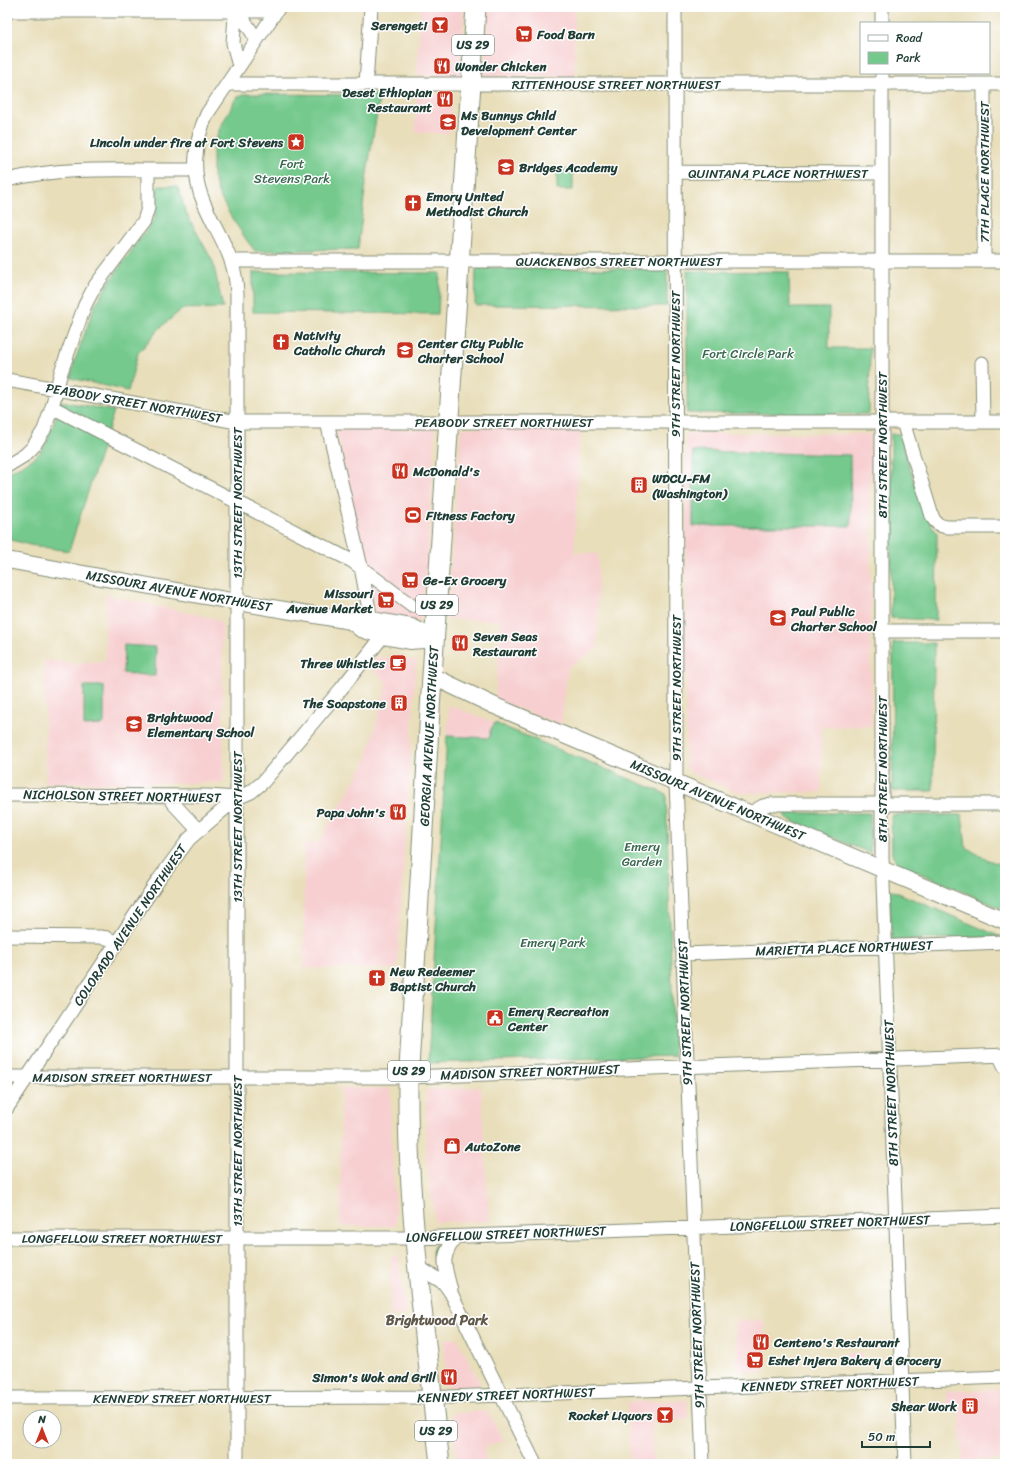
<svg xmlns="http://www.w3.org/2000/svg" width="1012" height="1471" font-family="Sriracha,sans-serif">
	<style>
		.built { fill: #f7cfd0 }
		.green { fill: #75c98d; stroke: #4a8360 }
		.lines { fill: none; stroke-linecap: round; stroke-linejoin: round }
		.minor-casing { stroke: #848e77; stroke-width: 15 }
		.major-casing { stroke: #848e77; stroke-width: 18 }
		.highway-casing { stroke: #848e77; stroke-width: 21 }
		.minor { stroke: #fff; stroke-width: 13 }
		.major { stroke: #fff; stroke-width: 16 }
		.highway { stroke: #fff; stroke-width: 19 }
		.labels { text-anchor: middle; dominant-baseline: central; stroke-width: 3; stroke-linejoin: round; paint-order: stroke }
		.shield { fill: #fff; stroke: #627771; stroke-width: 1 }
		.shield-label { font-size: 12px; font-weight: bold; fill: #1f3d34 }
		.poi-label { font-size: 13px; font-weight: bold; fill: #1f3d34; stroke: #fff; text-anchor: start }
		.street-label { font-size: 13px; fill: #1f3d34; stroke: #fff }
		.park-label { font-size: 13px; fill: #39674f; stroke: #fff }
		.neighbourhood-label { font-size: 14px; font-weight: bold; fill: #615a4c; stroke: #fff }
	</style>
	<rect width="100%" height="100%" fill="#fff"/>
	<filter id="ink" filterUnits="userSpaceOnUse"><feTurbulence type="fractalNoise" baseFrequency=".025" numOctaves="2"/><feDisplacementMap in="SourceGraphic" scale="8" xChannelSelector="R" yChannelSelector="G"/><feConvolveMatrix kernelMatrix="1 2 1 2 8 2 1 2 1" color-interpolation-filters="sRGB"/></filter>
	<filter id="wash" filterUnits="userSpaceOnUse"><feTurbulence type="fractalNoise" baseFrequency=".012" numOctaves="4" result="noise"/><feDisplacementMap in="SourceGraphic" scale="16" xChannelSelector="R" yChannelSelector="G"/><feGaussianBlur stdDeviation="0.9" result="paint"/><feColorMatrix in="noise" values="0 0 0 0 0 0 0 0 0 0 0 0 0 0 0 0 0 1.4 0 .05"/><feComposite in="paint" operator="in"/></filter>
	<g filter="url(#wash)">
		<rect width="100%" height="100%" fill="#e8deba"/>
		<path class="built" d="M420 7H464L461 78 417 76Z
			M488 7H574L575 77 484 76Z
			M452 94 449 134 415 132 417 95Z
			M580 427 574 552 598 554 597 649 568 667 561 725 495 699 501 621 447 619 461 428Z
			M336 429H435L427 571 420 622 375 614Z
			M686 433 870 434 871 726 821 727V792L740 793 691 773 686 767Z
			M106 595 217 619 222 624 224 783H46L44 661H58L80 665 81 662 105 661Z
			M377 657 416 660 397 969 304 968V845L319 842 366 761 387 683 369 666Z
			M449 705 495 723 490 730 489 738 447 736Z
			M481 1087 489 1221 435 1222 426 1155V1090Z
			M341 1088 391 1089V1136L396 1223 395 1226H340Z
			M391 1255H398L406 1315H390Z
			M764 1320 765 1371 737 1372 735 1321Z
			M457 1338 481 1385 447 1387 444 1340Z
			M846 1353H862L863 1367H846Z
			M1005 1390V1459L962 1461 960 1407H946V1391Z
			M687 1400 688 1419 651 1421 653 1464H630L627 1402Z
			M487 1411 504 1440 484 1447 486 1464H457L452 1413Z"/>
		<path class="green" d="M245 94 380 95 367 173 358 249 255 251 248 242 230 215 219 195 213 175V149L220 128 236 98Z
			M557 170H573V190H557Z
			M159 186H176L179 190 186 213 213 262 223 308 182 309 160 328 138 353 128 391 71 378 74 363 95 305 112 278 155 218 157 189Z
			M476 268 665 269 667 272V306L475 305Z
			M687 271 789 272 790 308H829V348H870L869 414 687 413Z
			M253 272 440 273 438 314 253 312Z
			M60 401 114 411 69 551 30 545 7 539V472C17 468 28 463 37 455 49 445 56 416 60 401Z
			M891 434H900L923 512 937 533 936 620 891 618Z
			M693 451 850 455 851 526H693Z
			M893 643H934L933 791H892Z
			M124 645 156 647 155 676 123 673Z
			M84 686H104V723L102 725 84 726Z
			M495 723 666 794 674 1056 428 1063 447 736 490 738V730Z
			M785 813H870V853L785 818Z
			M891 815H962L966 847C977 854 991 864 1005 864V910L897 863 892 854Z
			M889 889 1001 937 892 940Z
			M439 1245 441 1246C441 1251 439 1257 439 1263L438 1264 434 1262 432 1252 434 1246Z"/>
	</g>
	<g filter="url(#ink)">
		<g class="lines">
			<defs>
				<path id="minor" d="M238 7 235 16 233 43 239 66
					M675 7 676 782 703 1464
					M882 7V23
					M7 11H276
					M238 11 257 40
					M882 73V857L905 1464
					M227 84H1005
					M366 84 371 7
					M675 172 882 173
					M7 180C68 165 133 171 196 170
					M232 261H1005
					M984 261V84
					M982 363 983 422
					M7 380 237 422H1005
					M52 407 352 561 412 606
					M327 422 361 567 371 620
					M903 422 932 516C935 523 939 526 947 527H1005
					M7 466 25 455 33 447 44 430 52 407 61 372 85 305 95 286 144 221 148 208V170
					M881 631H1005
					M7 795 208 796 237 798
					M170 796 172 802 198 830
					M749 814 763 806 771 804H1005
					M7 936 100 937 107 938 117 943
					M683 954 1005 942
					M999 1055 1005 1067
					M7 1077H408L1005 1055
					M7 1108 157 882 189 839 237 798 251 792 263 782 341 689 383 636
					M7 1238H415L1005 1216
					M418 1267 444 1283 451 1293 535 1464
					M451 1291C445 1265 439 1259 456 1237
					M7 1398 448 1397 1005 1377
					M237 1464V294C236 256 218 236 204 203 191 174 194 142 207 114L279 7"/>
				<path id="major" d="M7 560 237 602 351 621 362 618 412 627 435 639
					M351 621 361 629 383 636 410 641 435 639
					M432 676 495 706 1005 921"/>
				<path id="highway" d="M440 1464C426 1338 407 1212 408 1085L432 676 476 7"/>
			</defs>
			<use href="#minor" class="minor-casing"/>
			<use href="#major" class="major-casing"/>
			<use href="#highway" class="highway-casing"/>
			<use href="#minor" class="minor"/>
			<use href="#major" class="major"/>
			<use href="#highway" class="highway"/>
		</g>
	</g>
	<defs>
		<symbol id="bar-square" viewBox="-11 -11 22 22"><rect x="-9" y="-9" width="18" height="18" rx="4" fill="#c8321e" stroke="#fff"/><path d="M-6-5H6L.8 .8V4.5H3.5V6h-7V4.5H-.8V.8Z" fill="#fff"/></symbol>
		<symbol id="supermarket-square" viewBox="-11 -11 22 22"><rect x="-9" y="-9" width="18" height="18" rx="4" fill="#c8321e" stroke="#fff"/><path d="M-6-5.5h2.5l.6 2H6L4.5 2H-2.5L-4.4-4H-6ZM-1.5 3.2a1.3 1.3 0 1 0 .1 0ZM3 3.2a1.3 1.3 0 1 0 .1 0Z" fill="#fff"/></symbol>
		<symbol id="restaurant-square" viewBox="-11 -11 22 22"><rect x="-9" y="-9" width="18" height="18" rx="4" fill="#c8321e" stroke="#fff"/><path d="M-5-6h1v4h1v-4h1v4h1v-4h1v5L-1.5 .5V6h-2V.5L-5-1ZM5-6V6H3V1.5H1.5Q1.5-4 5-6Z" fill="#fff"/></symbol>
		<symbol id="school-square" viewBox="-11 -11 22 22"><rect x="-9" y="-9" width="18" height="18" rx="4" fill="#c8321e" stroke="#fff"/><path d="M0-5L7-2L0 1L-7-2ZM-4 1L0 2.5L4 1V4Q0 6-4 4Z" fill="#fff"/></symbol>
		<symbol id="sight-square" viewBox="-11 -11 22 22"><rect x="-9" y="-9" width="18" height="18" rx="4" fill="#c8321e" stroke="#fff"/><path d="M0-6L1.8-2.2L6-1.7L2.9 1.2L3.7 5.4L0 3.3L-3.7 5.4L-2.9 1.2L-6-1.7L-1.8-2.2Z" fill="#fff"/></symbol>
		<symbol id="church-square" viewBox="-11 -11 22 22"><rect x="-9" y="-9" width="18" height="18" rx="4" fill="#c8321e" stroke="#fff"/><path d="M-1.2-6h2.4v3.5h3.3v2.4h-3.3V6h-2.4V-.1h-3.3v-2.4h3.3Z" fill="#fff"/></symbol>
		<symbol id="building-square" viewBox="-11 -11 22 22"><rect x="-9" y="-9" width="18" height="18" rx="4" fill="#c8321e" stroke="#fff"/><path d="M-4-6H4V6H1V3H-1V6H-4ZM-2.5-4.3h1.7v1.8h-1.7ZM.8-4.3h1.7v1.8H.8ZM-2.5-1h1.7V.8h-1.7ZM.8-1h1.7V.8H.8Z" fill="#fff"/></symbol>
		<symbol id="stadium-square" viewBox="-11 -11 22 22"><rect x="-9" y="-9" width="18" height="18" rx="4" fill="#c8321e" stroke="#fff"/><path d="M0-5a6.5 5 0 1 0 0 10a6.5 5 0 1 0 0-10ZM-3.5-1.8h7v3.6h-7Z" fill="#fff"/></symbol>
		<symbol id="cafe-square" viewBox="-11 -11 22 22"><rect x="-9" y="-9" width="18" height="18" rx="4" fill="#c8321e" stroke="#fff"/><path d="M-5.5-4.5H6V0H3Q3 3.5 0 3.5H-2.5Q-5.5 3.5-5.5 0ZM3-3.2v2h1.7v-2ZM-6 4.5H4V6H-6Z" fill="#fff"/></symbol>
		<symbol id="civic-square" viewBox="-11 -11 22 22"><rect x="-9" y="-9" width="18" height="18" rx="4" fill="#c8321e" stroke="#fff"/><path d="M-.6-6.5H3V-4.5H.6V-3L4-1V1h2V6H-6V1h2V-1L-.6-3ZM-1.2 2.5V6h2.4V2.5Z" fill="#fff"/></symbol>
		<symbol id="shop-square" viewBox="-11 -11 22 22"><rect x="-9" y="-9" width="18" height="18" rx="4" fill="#c8321e" stroke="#fff"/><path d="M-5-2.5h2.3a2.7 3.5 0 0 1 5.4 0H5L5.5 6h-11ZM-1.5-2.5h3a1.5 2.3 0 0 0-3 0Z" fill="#fff"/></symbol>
	</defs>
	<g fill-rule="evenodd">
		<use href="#bar-square" x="430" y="15" width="20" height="20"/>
		<use href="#supermarket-square" x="514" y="24" width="20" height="20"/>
		<use href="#restaurant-square" x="432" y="56" width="20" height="20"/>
		<use href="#restaurant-square" x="435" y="89" width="20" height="20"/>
		<use href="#school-square" x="438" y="112" width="20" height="20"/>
		<use href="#sight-square" x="286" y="132" width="20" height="20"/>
		<use href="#school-square" x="496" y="157" width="20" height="20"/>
		<use href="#church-square" x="403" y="193" width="20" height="20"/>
		<use href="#church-square" x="271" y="332" width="20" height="20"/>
		<use href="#school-square" x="395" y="340" width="20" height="20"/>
		<use href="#restaurant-square" x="390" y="461" width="20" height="20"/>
		<use href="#building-square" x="629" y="475" width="20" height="20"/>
		<use href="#stadium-square" x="403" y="505" width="20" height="20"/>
		<use href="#supermarket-square" x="400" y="570" width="20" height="20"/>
		<use href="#supermarket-square" x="376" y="590" width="20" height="20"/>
		<use href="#school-square" x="768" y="608" width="20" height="20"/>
		<use href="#restaurant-square" x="450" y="633" width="20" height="20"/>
		<use href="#cafe-square" x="388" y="653" width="20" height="20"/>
		<use href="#building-square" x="389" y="693" width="20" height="20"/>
		<use href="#school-square" x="124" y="714" width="20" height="20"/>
		<use href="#restaurant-square" x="388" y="802" width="20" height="20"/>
		<use href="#church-square" x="367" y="968" width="20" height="20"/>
		<use href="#civic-square" x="485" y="1008" width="20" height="20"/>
		<use href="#shop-square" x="442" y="1136" width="20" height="20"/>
		<use href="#restaurant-square" x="751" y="1332" width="20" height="20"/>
		<use href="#supermarket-square" x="745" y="1350" width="20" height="20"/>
		<use href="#restaurant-square" x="439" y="1367" width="20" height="20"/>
		<use href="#building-square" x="960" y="1396" width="20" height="20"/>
		<use href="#bar-square" x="655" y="1405" width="20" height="20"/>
	</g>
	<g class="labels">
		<g class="shield">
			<rect x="452" y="35" width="42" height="20" rx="3"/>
			<rect x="416" y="595" width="42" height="20" rx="3"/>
			<rect x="388" y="1061" width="42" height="20" rx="3"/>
			<rect x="415" y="1421" width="42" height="20" rx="3"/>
		</g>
		<g class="shield-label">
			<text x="473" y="45">US 29</text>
			<text x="437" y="605">US 29</text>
			<text x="409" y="1071">US 29</text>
			<text x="436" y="1431">US 29</text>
		</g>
		<g class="poi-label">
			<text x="427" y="25" text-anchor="end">Serengeti</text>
			<text x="537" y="34">Food Barn</text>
			<text x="455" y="66">Wonder Chicken</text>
			<text x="432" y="92" text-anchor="end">Deset Ethiopian<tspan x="432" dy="15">Restaurant</tspan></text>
			<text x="461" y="115">Ms Bunnys Child<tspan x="461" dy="15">Development Center</tspan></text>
			<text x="283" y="142" text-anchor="end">Lincoln under fire at Fort Stevens</text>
			<text x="519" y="167">Bridges Academy</text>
			<text x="426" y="196">Emory United<tspan x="426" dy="15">Methodist Church</tspan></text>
			<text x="294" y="335">Nativity<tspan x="294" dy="15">Catholic Church</tspan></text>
			<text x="418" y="343">Center City Public<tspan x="418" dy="15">Charter School</tspan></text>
			<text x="413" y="471">McDonald's</text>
			<text x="652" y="478">WDCU-FM<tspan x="652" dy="15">(Washington)</tspan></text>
			<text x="426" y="515">Fitness Factory</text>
			<text x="423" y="580">Ge-Ex Grocery</text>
			<text x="373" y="593" text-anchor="end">Missouri<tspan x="373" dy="15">Avenue Market</tspan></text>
			<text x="791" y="611">Paul Public<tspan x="791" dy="15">Charter School</tspan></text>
			<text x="473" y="636">Seven Seas<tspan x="473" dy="15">Restaurant</tspan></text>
			<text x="385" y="663" text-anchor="end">Three Whistles</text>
			<text x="386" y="703" text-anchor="end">The Soapstone</text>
			<text x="147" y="717">Brightwood<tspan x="147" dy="15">Elementary School</tspan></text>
			<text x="385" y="812" text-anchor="end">Papa John's</text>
			<text x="390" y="971">New Redeemer<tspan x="390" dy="15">Baptist Church</tspan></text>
			<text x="508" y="1011">Emery Recreation<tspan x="508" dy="15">Center</tspan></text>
			<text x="465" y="1146">AutoZone</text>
			<text x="774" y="1342">Centeno's Restaurant</text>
			<text x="768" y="1360">Eshet Injera Bakery &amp; Grocery</text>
			<text x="436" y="1377" text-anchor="end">Simon's Wok and Grill</text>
			<text x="957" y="1406" text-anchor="end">Shear Work</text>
			<text x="652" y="1415" text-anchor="end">Rocket Liquors</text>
		</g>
		<g class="street-label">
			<text x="616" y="84">RITTENHOUSE STREET NORTHWEST</text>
			<text transform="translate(984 172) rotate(-90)">7TH PLACE NORTHWEST</text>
			<text x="778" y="173">QUINTANA PLACE NORTHWEST</text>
			<text x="619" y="261">QUACKENBOS STREET NORTHWEST</text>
			<text transform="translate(675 364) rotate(-90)">9TH STREET NORTHWEST</text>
			<text transform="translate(134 403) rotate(10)">PEABODY STREET NORTHWEST</text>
			<text x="504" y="422">PEABODY STREET NORTHWEST</text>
			<text transform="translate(882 445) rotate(-90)">8TH STREET NORTHWEST</text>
			<text transform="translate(237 503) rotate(-90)">13TH STREET NORTHWEST</text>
			<text transform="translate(179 591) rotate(10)">MISSOURI AVENUE NORTHWEST</text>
			<text transform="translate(676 688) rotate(-90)">9TH STREET NORTHWEST</text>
			<text transform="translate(429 736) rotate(-87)">GEORGIA AVENUE NORTHWEST</text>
			<text transform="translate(882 769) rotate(-90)">8TH STREET NORTHWEST</text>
			<text transform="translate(122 796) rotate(1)">NICHOLSON STREET NORTHWEST</text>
			<text transform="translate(718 800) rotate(23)">MISSOURI AVENUE NORTHWEST</text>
			<text transform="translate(237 827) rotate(-90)">13TH STREET NORTHWEST</text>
			<text transform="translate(130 925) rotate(-56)">COLORADO AVENUE NORTHWEST</text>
			<text transform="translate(844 948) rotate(-2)">MARIETTA PLACE NORTHWEST</text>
			<text transform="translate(685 1012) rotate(-92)">9TH STREET NORTHWEST</text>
			<text transform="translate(530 1072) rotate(-2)">MADISON STREET NORTHWEST</text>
			<text x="122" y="1077">MADISON STREET NORTHWEST</text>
			<text transform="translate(891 1093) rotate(-92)">8TH STREET NORTHWEST</text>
			<text transform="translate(237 1151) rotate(-90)">13TH STREET NORTHWEST</text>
			<text transform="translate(830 1223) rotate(-2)">LONGFELLOW STREET NORTHWEST</text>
			<text transform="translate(506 1234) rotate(-2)">LONGFELLOW STREET NORTHWEST</text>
			<text x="122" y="1238">LONGFELLOW STREET NORTHWEST</text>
			<text transform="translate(697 1335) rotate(-92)">9TH STREET NORTHWEST</text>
			<text transform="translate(830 1384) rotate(-2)">KENNEDY STREET NORTHWEST</text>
			<text transform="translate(506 1395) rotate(-2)">KENNEDY STREET NORTHWEST</text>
			<text x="182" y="1398">KENNEDY STREET NORTHWEST</text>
		</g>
		<g class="park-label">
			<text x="292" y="163">Fort<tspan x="292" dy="15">Stevens Park</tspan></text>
			<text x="748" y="353">Fort Circle Park</text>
			<text x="642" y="846">Emery<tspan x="642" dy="15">Garden</tspan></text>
			<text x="553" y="942">Emery Park</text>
		</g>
		<g class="neighbourhood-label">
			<text x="437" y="1320">Brightwood Park</text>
		</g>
	</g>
	<rect width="1012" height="1471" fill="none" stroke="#fff" stroke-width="24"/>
	<rect x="860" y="22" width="130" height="52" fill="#ffffff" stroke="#a5b1ae"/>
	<rect x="868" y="35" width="20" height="6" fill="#ffffff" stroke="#a5b1ae"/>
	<text x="896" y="42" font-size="12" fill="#1f3d34">Road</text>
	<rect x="868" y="52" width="20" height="12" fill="#75c98d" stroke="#a5b1ae"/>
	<text x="896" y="62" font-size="12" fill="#1f3d34">Park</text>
	<g transform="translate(42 1429)"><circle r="19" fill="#ffffff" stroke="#a5b1ae"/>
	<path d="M0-3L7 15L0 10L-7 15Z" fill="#c8321e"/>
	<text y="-6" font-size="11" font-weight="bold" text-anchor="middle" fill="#1f3d34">N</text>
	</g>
	<path d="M862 1441v6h68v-6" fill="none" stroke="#1f3d34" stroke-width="2"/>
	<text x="868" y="1441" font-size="12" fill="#1f3d34" stroke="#ffffff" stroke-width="3" paint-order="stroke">50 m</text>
</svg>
